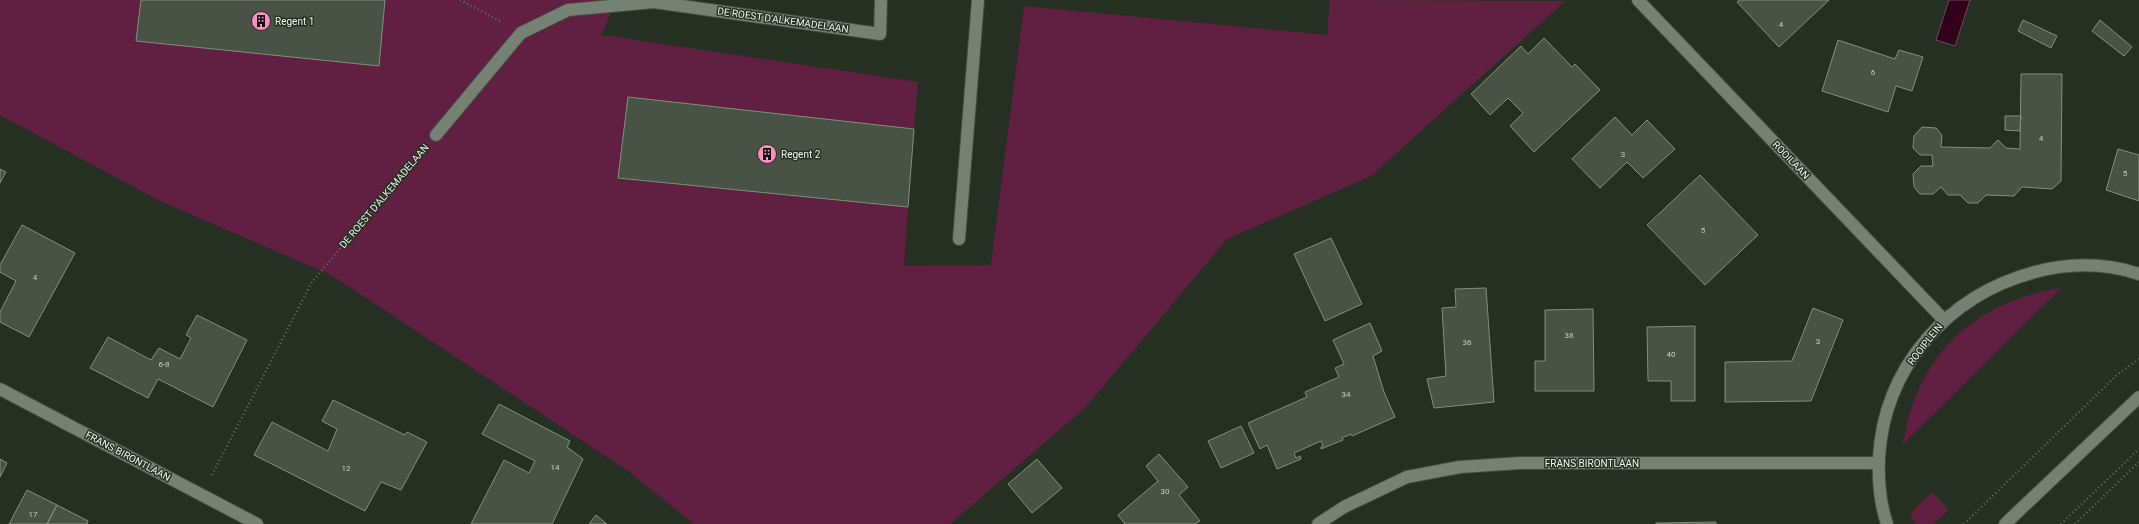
<svg xmlns="http://www.w3.org/2000/svg" width="2139" height="524" font-family="Roboto,sans-serif">
	<style>
		.green { fill: #612041 }
		.water { fill: #33001c; stroke: #6b4a5a }
		.building { fill: #485345; stroke: #828f7e }
		.lines { fill: none; stroke-linecap: round; stroke-linejoin: round }
		.minor-casing { stroke: #444d41; stroke-width: 14 }
		.path { stroke: #626c5f; stroke-width: 2.5; stroke-dasharray: 1 3; stroke-linecap: butt }
		.minor { stroke: #758172; stroke-width: 12 }
		.labels { text-anchor: middle; dominant-baseline: central; stroke-width: 3; stroke-linejoin: round; paint-order: stroke }
		.number-label { font-size: 8px; fill: #c4ccc2 }
		.street-label { font-size: 10px; fill: #eef5ec; stroke: #253022 }
		.poi-label { font-size: 10px; fill: #eef5ec; stroke: #253022; text-anchor: start }
	</style>
	<rect width="100%" height="100%" fill="#253022"/>
	<path class="green" d="M0 0H141L136 41 379 66 385 0H616L602 35 918 82 914 129 628 97 618 178 908 207 904 266 991 265 1024 6 1327 35 1330 0 1565 1 1371 176 1227 239 1085 408 950 524H694L628 471 333 276 158 200 0 115Z
		M2061 288 1902 445C1905 432 1908 417 1913 404 1937 336 1992 299 2061 288Z
		M1932 492 1949 510 1933 524H1916L1910 514Z"/>
	<path class="water" d="M1949 0H1970L1955 46 1936 40Z"/>
	<path class="building" d="M141 0H385L379 66 136 41Z
		M1739 0H1829L1779 47 1737 2Z
		M2023 20 2057 36 2051 48 2018 31Z
		M2100 20 2132 47 2124 56 2092 31Z
		M1544 38 1572 67 1575 64 1600 90 1534 152 1510 126 1523 113 1508 98 1490 115 1471 94 1521 46 1528 54Z
		M1838 40 1895 59 1899 50 1923 57 1912 91 1896 86 1888 112 1822 91Z
		M2021 74H2062L2061 181 2052 189 2022 187 2014 196 1986 195 1978 203H1968L1960 195H1948L1941 187 1933 194H1920L1914 187 1913 174 1921 166H1933L1932 155H1920L1913 148 1914 136 1922 127 1936 128 1942 135 1941 147 1990 148 1998 140 2006 148 2020 149Z
		M628 97 914 129 908 207 618 178Z
		M2005 116H2021L2020 131 2005 130Z
		M1615 117 1632 135 1647 120 1675 149 1643 178 1627 162 1600 188 1572 159Z
		M2118 149 2139 155V201L2106 190Z
		M0 169 6 172 0 183Z
		M1700 175 1758 235 1705 285 1647 225Z
		M22 225 75 253 29 337 0 322V312L16 281 0 272V265Z
		M1331 238 1362 304 1325 321 1294 254Z
		M1486 288 1494 402 1434 408 1427 379 1446 376 1442 308 1456 307 1455 289Z
		M1813 308 1843 320 1811 401 1725 402V362L1792 361Z
		M1593 309 1594 391H1535V361H1545V310Z
		M197 315 247 340 213 407 158 379 148 398 90 368 108 337 151 360 159 348 180 359 191 338 186 335Z
		M1370 323 1382 351 1373 356 1384 392 1395 417 1352 436 1351 434 1342 438 1343 440 1321 449V447L1323 446 1321 441 1294 453 1296 458 1300 456 1301 459 1277 469 1267 445 1260 449 1248 423 1307 397 1305 392 1339 377 1335 368 1344 364 1333 340Z
		M1695 326V401H1671V381H1648L1647 327Z
		M333 400 405 435 407 432 427 442 401 490 381 482 365 511 254 455 272 422 328 451 337 429 322 421Z
		M499 404 570 441 567 447 583 459 552 524H471L504 460 529 473 535 461 482 434Z
		M1241 426 1254 453 1221 468 1208 441Z
		M1159 454 1188 487 1179 495 1200 521 1195 524H1125L1118 515 1158 481 1146 466Z
		M0 459 7 463 0 477Z
		M1037 459 1062 488 1032 513 1008 484Z
		M27 490 57 505 47 524H9Z
		M57 505 88 521 87 524H47Z
		M596 515 607 524H589Z
		M1716 522V524H1656V523Z"/>
	<g class="lines">
		<defs>
			<path id="minor" d="M1638 0 1944 320
				M436 135 521 33 568 10 654 2 880 34 881 0
				M959 239 978 0
				M0 389 257 524
				M1318 524 1344 507 1407 477 1460 467 1520 463H1879
				M1887 524C1880 503 1878 480 1879 458 1884 367 1948 295 2035 272 2069 263 2105 263 2139 274
				M2005 524 2139 397"/>
		</defs>
		<use href="#minor" class="minor-casing"/>
		<path class="path" d="M460 0 500 21
			M212 475 312 282 421 152
			M1964 524 2118 374 2139 359
			M2061 524 2139 449
			M2075 524 2139 462"/>
		<use href="#minor" class="minor"/>
	</g>
	<defs>
		<symbol id="building-disc" viewBox="-11 -11 22 22"><circle r="9.5" fill="#fc8fc1" stroke="#253022"/><path d="M-4-6H4V6H1V3H-1V6H-4ZM-2.5-4.3h1.7v1.8h-1.7ZM.8-4.3h1.7v1.8H.8ZM-2.5-1h1.7V.8h-1.7ZM.8-1h1.7V.8H.8Z" fill="#111"/></symbol>
	</defs>
	<g fill-rule="evenodd">
		<use href="#building-disc" x="250" y="10" width="22" height="22"/>
		<use href="#building-disc" x="756" y="143" width="22" height="22"/>
	</g>
	<g class="labels">
		<g class="number-label">
			<text x="1781" y="24">4</text>
			<text x="1873" y="72">6</text>
			<text x="2041" y="138">4</text>
			<text x="1623" y="154">3</text>
			<text x="2125" y="173">5</text>
			<text x="1703" y="230">5</text>
			<text x="35" y="277">4</text>
			<text x="1569" y="335">38</text>
			<text x="1818" y="341">3</text>
			<text x="1467" y="342">36</text>
			<text x="1671" y="354">40</text>
			<text x="164" y="364">6-8</text>
			<text x="1346" y="394">34</text>
			<text x="555" y="467">14</text>
			<text x="346" y="468">12</text>
			<text x="1165" y="491">30</text>
			<text x="33" y="514">17</text>
		</g>
		<g class="street-label">
			<text transform="translate(783 20) rotate(8)">DE ROEST D'ALKEMADELAAN</text>
			<text transform="translate(1791 160) rotate(46)">ROOILAAN</text>
			<text transform="translate(384 196) rotate(-50)">DE ROEST D'ALKEMADELAAN</text>
			<text transform="translate(1925 344) rotate(-52)">ROOIPLEIN</text>
			<text transform="translate(128 456) rotate(28)">FRANS BIRONTLAAN</text>
			<text x="1592" y="463">FRANS BIRONTLAAN</text>
		</g>
		<g class="poi-label">
			<text x="275" y="21">Regent 1</text>
			<text x="781" y="154">Regent 2</text>
		</g>
	</g>
</svg>
